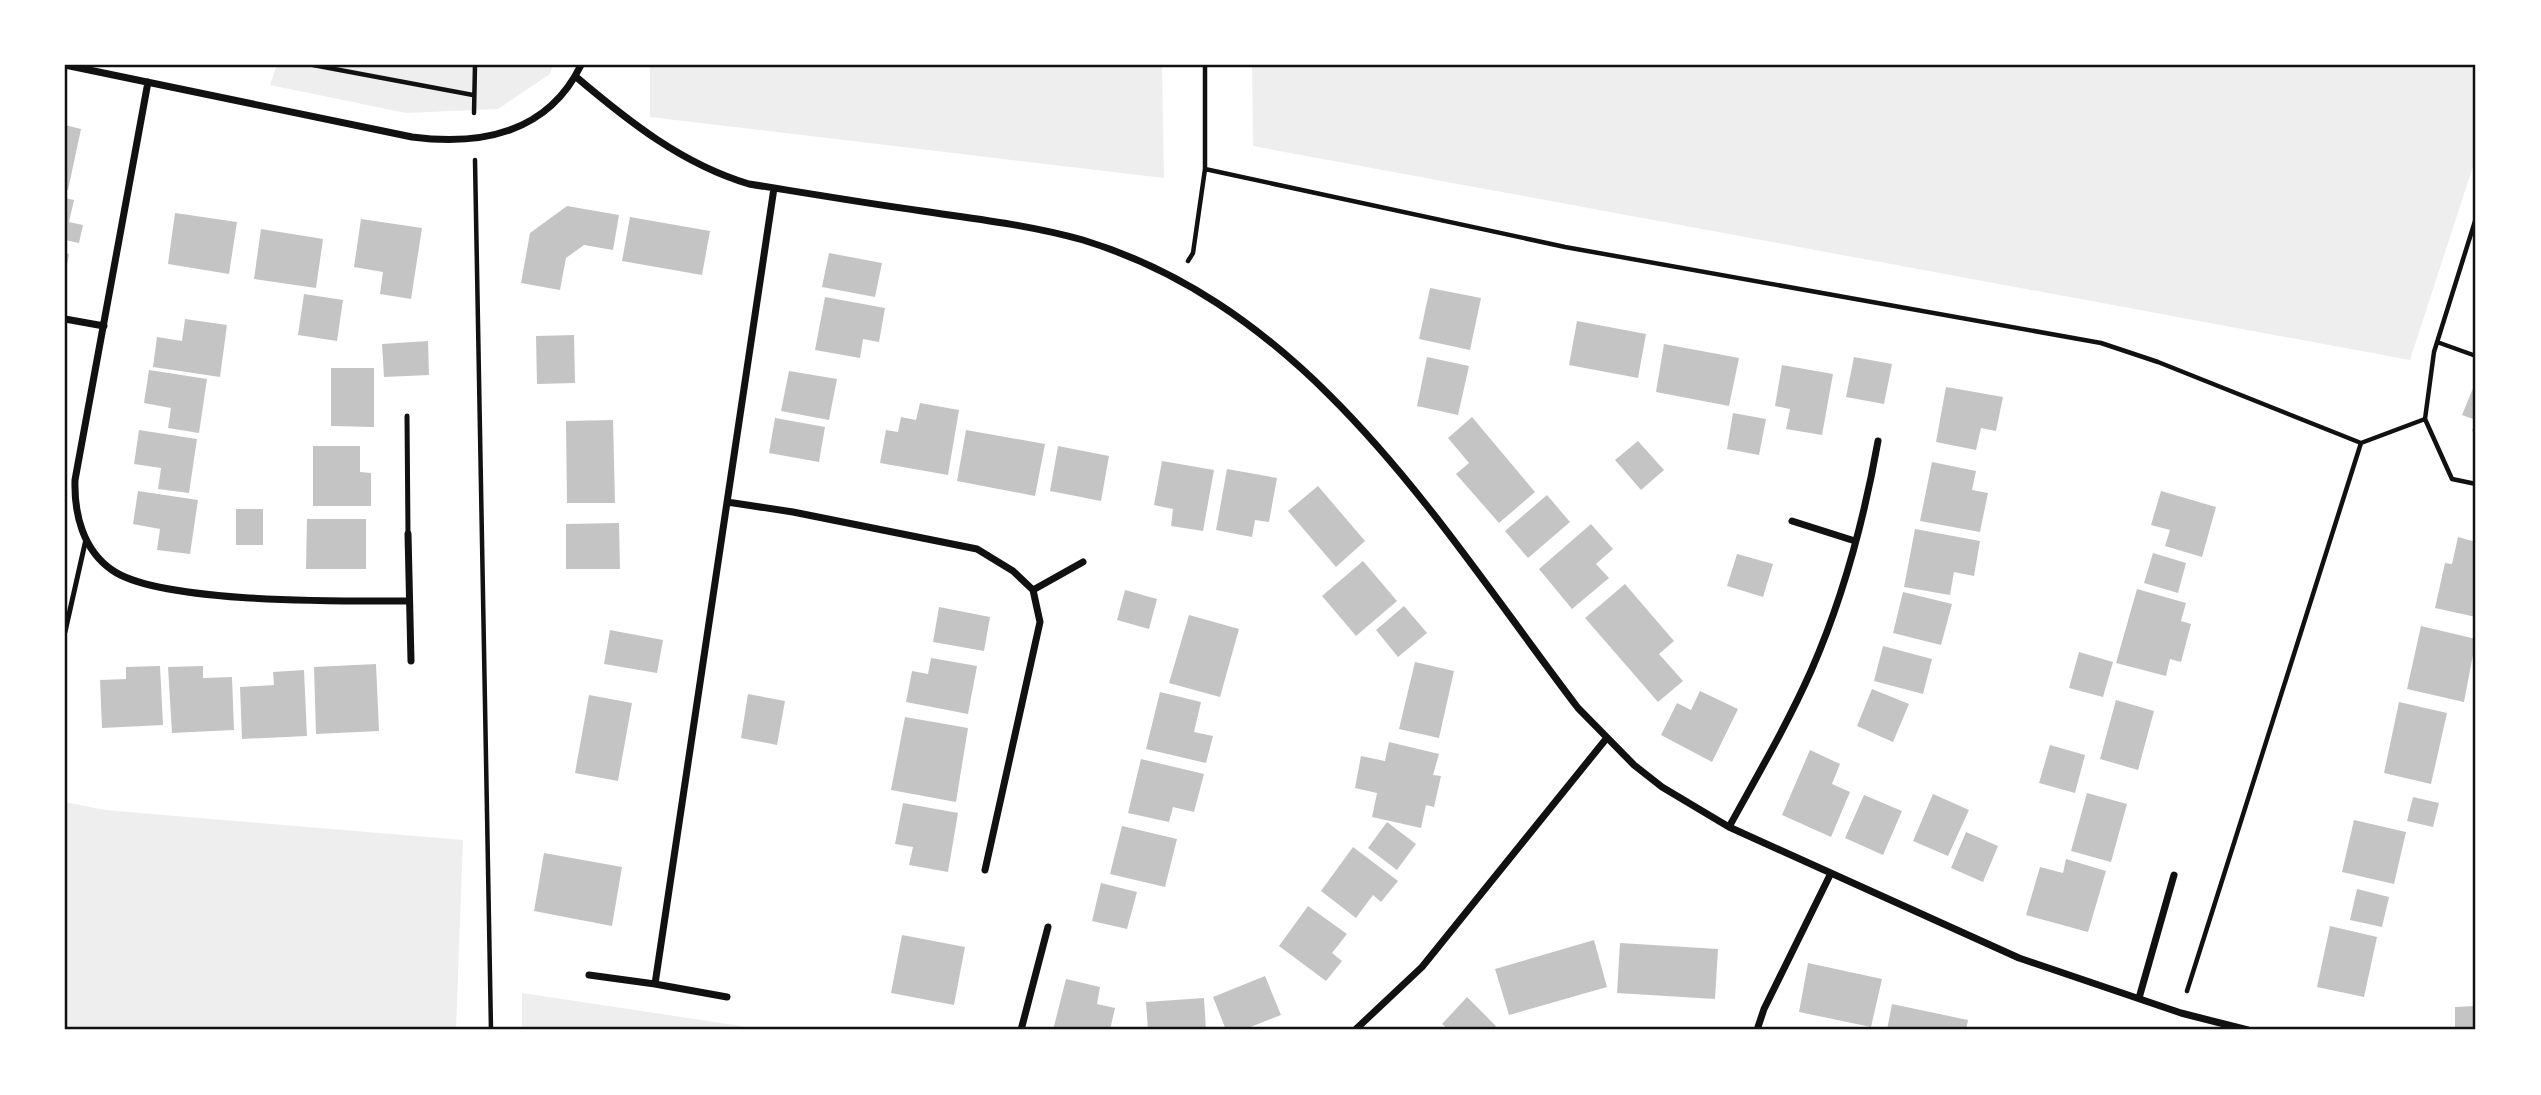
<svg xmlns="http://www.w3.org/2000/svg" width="2541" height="1095" font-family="Lato,sans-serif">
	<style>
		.green { fill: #eee }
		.building { fill: #c4c4c4 }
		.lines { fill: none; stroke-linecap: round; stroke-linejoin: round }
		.path { stroke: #111; stroke-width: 4.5 }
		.service { stroke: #111; stroke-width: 5 }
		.minor { stroke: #111; stroke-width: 7 }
		.neatline { fill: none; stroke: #111; stroke-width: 2.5 }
	</style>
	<rect width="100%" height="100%" fill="#fff"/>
	<path class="green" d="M277 65H553L550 74 498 109 406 113 270 85Z
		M650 65H1162L1164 178 650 117Z
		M1252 65H2476V157L2410 360 1253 146Z
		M65 802 105 810 463 840 456 1030H65Z
		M522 993 768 1030H522Z"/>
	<path class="building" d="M65 125 81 129 68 190H65Z
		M65 198 74 200 69 222 83 225 79 243 65 240Z
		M567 206 619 215 613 250 584 245 566 258 560 290 521 283 530 233Z
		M175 213 237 222 229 274 168 264Z
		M630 217 710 231 702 275 622 261Z
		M361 219 422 228 411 299 380 294 383 272 354 267Z
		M261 229 323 239 316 288 254 279Z
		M65 253 69 254 66 270H65Z
		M829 253 882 263 875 297 822 287Z
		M1430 288 1481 298 1470 350 1419 339Z
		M304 294 343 300 337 341 298 335Z
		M825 297 885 308 879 342 863 339 860 358 815 350Z
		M185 319 227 325 220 377 153 367 157 337 182 341Z
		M1577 321 1646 334 1638 378 1569 365Z
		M574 335 575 383 537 384 536 336Z
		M428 341 429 375 384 377 382 344Z
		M1664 344 1739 358 1729 406 1656 392Z
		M1427 357 1469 366 1458 415 1417 406Z
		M1854 357 1892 364 1884 404 1846 397Z
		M1782 365 1833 374 1822 435 1786 429 1790 409 1775 406Z
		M331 368H374V427L331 426Z
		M149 370 207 379 199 433 168 428 171 408 144 403Z
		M789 371 837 379 829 420 781 411Z
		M2476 381V433L2472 431 2476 420 2462 415Z
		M1946 387 2003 397 1996 431 1981 428 1976 450 1936 442Z
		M920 403 959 410 948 475 880 463 886 430 898 432 901 417 916 420Z
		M1733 413 1766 419 1759 455 1727 449Z
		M1472 417 1535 492 1499 523 1456 474 1469 463 1448 438Z
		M775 418 825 427 819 462 769 453Z
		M613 420 615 503H567L566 421Z
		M139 430 197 439 189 493 158 489 161 468 134 464Z
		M966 430 1045 444 1035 496 957 481Z
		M1638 441 1664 470 1641 490 1615 460Z
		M313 446H360V472L371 473V506H313Z
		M1058 446 1109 456 1101 501 1050 491Z
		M1162 461 1214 470 1203 531 1171 526 1173 509 1154 505Z
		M1932 462 1976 471 1972 490 1988 493 1980 532 1920 521Z
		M1227 469 1277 478 1269 522 1255 520 1252 537 1216 530Z
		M1318 486 1365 541 1336 567 1288 511Z
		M138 491 198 500 190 554 157 550 160 529 133 524Z
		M2161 491 2216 507 2202 557 2165 546 2170 530 2151 525Z
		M1547 495 1570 522 1528 558 1505 531Z
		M236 509H263V545H236Z
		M307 519H366V569H306Z
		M619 523 620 569H566V524Z
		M1591 524 1613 549 1596 564 1609 578 1572 609 1539 569Z
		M1915 529 1980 541 1974 576 1954 572 1950 595 1904 587Z
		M2458 537 2476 542V617L2435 608 2445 563 2452 564Z
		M2153 553 2186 563 2178 593 2144 583Z
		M1737 554 1773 564 1763 597 1727 586Z
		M1363 561 1397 601 1356 636 1322 596Z
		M1625 584 1674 641 1659 654 1683 681 1658 702 1585 618Z
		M2137 589 2186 603 2181 621 2191 624 2181 662 2170 659 2166 676 2116 663Z
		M1125 590 1157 599 1149 629 1117 620Z
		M1903 592 1952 604 1941 645 1893 633Z
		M1404 606 1427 633 1398 657 1376 630Z
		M939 607 990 617 984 651 933 642Z
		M1189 615 1239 629 1220 697 1169 683Z
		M2421 626 2476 639 2464 702 2407 689Z
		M610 630 663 640 657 673 604 664Z
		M1883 646 1932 659 1923 694 1874 681Z
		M2079 652 2113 662 2103 697 2069 688Z
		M931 658 977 666 968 714 906 702 912 671 928 674Z
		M1415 662 1454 671 1439 738 1399 729Z
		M376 664 379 731 316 734 314 667Z
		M160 666 163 725 102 728 100 680 126 679V667Z
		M203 666V678L232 677 234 730 172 733 168 667Z
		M304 670 307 736 242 739 240 687 274 685 273 672Z
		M1872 689 1909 704 1893 742 1857 726Z
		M1700 691 1738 709 1712 762 1661 735 1677 703 1691 710Z
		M1160 692 1201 702 1194 732 1213 736 1206 763 1146 749Z
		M748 694 785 701 777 745 741 738Z
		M589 695 632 703 618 781 575 773Z
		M2116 700 2154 711 2138 770 2100 759Z
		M2399 702 2447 713 2431 784 2384 773Z
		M905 717 968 728 956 802 891 790Z
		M1389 742 1439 754 1433 775 1441 776 1434 807 1426 805 1421 828 1372 817 1377 793 1355 788 1361 756 1385 761Z
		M2050 745 2085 755 2075 793 2039 783Z
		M1810 750 1840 764 1832 784 1850 792 1831 837 1782 815Z
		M1141 759 1204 774 1194 812 1173 807 1169 822 1128 813Z
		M2087 793 2127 804 2111 862 2071 851Z
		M1933 794 1969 810 1948 856 1913 841Z
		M1864 795 1902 811 1883 855 1845 838Z
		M2413 797 2439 803 2433 827 2407 821Z
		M903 803 958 813 948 872 909 865 913 847 895 844Z
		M2354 820 2406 832 2394 884 2342 872Z
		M1387 822 1416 844 1397 870 1368 848Z
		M1122 826 1177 839 1165 887 1110 874Z
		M1966 832 1998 846 1983 882 1951 868Z
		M1353 847 1398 881 1381 902 1373 895 1356 918 1321 891Z
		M544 853 622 867 612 926 534 911Z
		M2066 859 2106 871 2088 932 2026 915 2040 867 2063 873Z
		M1101 883 1137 892 1127 929 1092 921Z
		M2357 889 2389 897 2382 927 2350 920Z
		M1308 906 1347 934 1332 953 1342 961 1326 981 1279 946Z
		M2330 926 2377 937 2364 997 2317 987Z
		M902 935 965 947 954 1005 891 993Z
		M1594 940 1607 987 1509 1015 1495 969Z
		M1620 943 1718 949 1715 999 1617 993Z
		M1808 963 1882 979 1871 1027 1799 1012Z
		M1265 976 1281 1015 1243 1030H1226L1213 997Z
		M1066 979 1100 987 1097 1004 1115 1008 1110 1030H1053Z
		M1467 997 1496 1026 1491 1030H1449L1442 1024Z
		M1204 998 1206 1030H1148L1146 1002Z
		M1892 1004 1968 1020 1966 1030H1887Z
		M2476 1006V1028L2455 1029V1007Z"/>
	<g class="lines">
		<path class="path" d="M313 65 473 95
			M474 113 475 65
			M475 160 491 1030
			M1205 169 1565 247 2101 343 2158 362 2361 443
			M2476 218 2434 352 2425 419 2452 479 2476 484
			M1188 261 1193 253 1205 169V65
			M2437 342 2476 356
			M2187 991 2361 443 2425 419"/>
		<path class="service" d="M407 416 408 534
			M65 632 86 539"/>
		<path class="minor" d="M65 65 412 137C481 146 548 133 581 65
			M575 76C628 121 682 164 749 184 806 193 864 203 922 211 976 219 1030 225 1083 240 1313 310 1441 528 1578 708L1634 765 1662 787 1729 827 2019 958 2181 1013 2248 1030
			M148 82 75 480C74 514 83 550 112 570 160 604 345 601 409 601
			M65 319 104 326
			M727 502 793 512 977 549 1013 571 1033 590 1040 622 985 870
			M1792 521 1855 541
			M408 534 411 661
			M1033 590 1083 562
			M1729 827C1757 776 1787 725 1811 671 1843 598 1864 520 1878 441
			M589 975 655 984
			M727 997 655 984 774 188
			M2139 998 2174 875
			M1021 1030 1048 927
			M1355 1030 1422 967 1606 739
			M1757 1030 1764 1009 1831 873"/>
	</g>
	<rect width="2541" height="1095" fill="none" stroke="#ffffff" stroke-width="133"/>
	<rect x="66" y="66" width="2408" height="962" class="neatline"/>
</svg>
